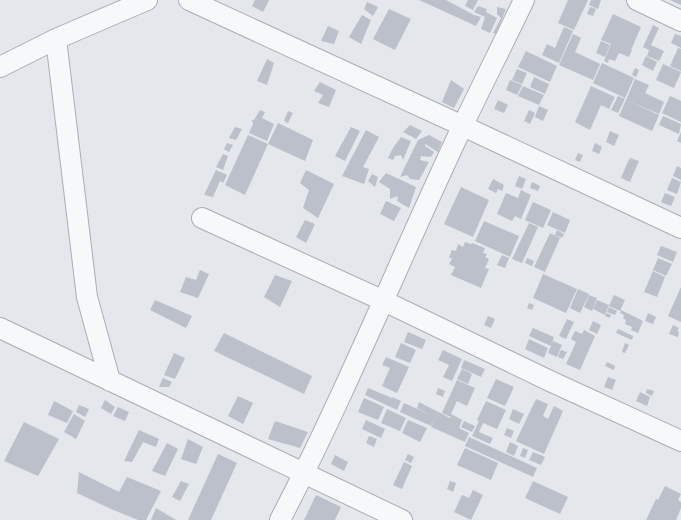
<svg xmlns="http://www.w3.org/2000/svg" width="681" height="520" font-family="Manrope,sans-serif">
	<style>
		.building { fill: #bbc0ca }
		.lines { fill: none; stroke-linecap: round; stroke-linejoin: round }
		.minor-casing { stroke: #a9aeb7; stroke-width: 22 }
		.minor { stroke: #f7f8fa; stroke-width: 20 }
	</style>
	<rect width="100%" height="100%" fill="#e4e7ec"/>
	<path class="building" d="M255 0H269L263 12 252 6Z
		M419 0H446L474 15 481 17 476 26Z
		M468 0H478L473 10 465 6Z
		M568 0H588L574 30 558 23Z
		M591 0H601L598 9 589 5Z
		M670 0H681V5Z
		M367 2 378 7 373 16 364 9Z
		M478 6 487 9 486 12 497 18 490 33 481 29 485 17 474 12Z
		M497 7 506 9 496 34 493 33 501 18 497 14Z
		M590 7 596 9 593 16 587 14Z
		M389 9 411 19 395 50 373 39Z
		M613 14 641 27 631 50H632L629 57 619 53 615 61 609 59 608 63 604 61 611 44 601 40Z
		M362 15 371 20 361 44 349 37Z
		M653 25 659 28 651 45 664 51 659 61 647 56 649 50 643 47Z
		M328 26 339 31 334 44 321 41Z
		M564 27 573 31 559 63 542 55 547 44 555 48Z
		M573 34 581 38 575 52 600 64 593 80 559 65Z
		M675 34 681 36V48L671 43Z
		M601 41 610 45 605 57 596 53Z
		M678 48 681 49V71L670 66Z
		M526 51 557 66 550 82 518 67Z
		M646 56 657 62 653 71 642 65Z
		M267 59 274 63 267 85 257 81Z
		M602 63 634 78 625 98 593 83Z
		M663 64 681 72 674 88 656 80Z
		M635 68 639 70 636 77 632 75Z
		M517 69 527 73 522 84 512 80Z
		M534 77 549 84 545 94 530 87Z
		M635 79 649 85 645 93 664 102 659 114 626 100Z
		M451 80 464 89 454 108 442 102Z
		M510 80 522 85 517 95 506 90Z
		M320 82 336 90 329 107 318 103 323 95 314 91Z
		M523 86 544 95 539 105 518 96Z
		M591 86 615 97 609 109 601 105 590 130 575 122Z
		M618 96 625 99 618 113 611 110Z
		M670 96 681 101V122L662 113Z
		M498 100 508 105 504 113 494 109Z
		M626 100 659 115 652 131 619 116Z
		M539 106 548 110 543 121 535 117Z
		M260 110 265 112 262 118 274 124 267 141 249 133 253 124 252 120H254Z
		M529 110 535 113 530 124 524 121Z
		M288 111 293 113 288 123 284 121Z
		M663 116 681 124 679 134 659 125Z
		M278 123 313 140 305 161 268 144Z
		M410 125 422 131 416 139 403 132Z
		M235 127 242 129 236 140 229 138Z
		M351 127 360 131 345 161 335 156Z
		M366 130 379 137 363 167 369 169 364 184 342 176Z
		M610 131 619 135 614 146 606 142Z
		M681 132V143L677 141Z
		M248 135 268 144 245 195 225 185Z
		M429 135 442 142 438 152 425 144V146L434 152 431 157 421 156 420 160 429 162 419 180 410 179 407 175 400 177 418 140Z
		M401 137 411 141 403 160 401 155 395 156 393 160 388 158 393 148Z
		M227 143 233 145 229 152 224 149Z
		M595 143 602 147 599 154 592 151Z
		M578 153 583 155 580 162 575 160Z
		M223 154 228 156 223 170 216 167Z
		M630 158 639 161 635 170 626 166Z
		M626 166 635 170 630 182 621 178Z
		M677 166 681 168V180L673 176Z
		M216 170 227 175 223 183 220 181 213 197 204 195Z
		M306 170 334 184 318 218 303 208 309 190 300 183Z
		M386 173 416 187 409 208 397 201 398 196 390 199V189L379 182Z
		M372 174 378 177 375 187 368 181Z
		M519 176 526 179 522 189 515 186Z
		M672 178 681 182 677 194 667 190Z
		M493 179 504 185 502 191 498 189 496 193 488 189Z
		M532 182 540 186 538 191 530 188Z
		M461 187 489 200 473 237 444 224Z
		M521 190 531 195 521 219 515 216 512 221 497 214 506 193 518 198Z
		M665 193 675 197 671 206 661 202Z
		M386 201 401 208 394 221 380 214Z
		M533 202 551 210 543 228 525 220Z
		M553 212 570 220 565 233 547 225Z
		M305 220 315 224 306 243 296 237Z
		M484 221 519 236 510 257 475 241Z
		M529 223 538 227 522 263 512 259Z
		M557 230 564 234 562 238 555 235Z
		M550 233 560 238 545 272 534 267Z
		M465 242 471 244 472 243 485 248 483 253 487 254 485 257 489 259 485 268 489 269 481 288 451 275 455 267 449 264 452 259 449 257 452 250 456 251 458 244 463 247Z
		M661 246 677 252 673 262 657 255Z
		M502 255 509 258 505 268 497 265Z
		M527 258 534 261 532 266 525 263Z
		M658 258 672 264 666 276 653 270Z
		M200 270 209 274 198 298 180 292 186 277 196 280Z
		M653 271 665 277 657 297 644 292Z
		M543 274 577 289 566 313 533 298Z
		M275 275 292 281 280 307 264 297Z
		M681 287V322L668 316Z
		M578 289 589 294 580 313 570 308Z
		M589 295 597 298 592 311 584 307Z
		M614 295 625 300 620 311 609 306Z
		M155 300 192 316 186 328 150 310Z
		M597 300 609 305 605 315 593 309Z
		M529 303 534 305 532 310 527 308Z
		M609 307 617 311 615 315 607 312Z
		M621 310 643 321 638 333 631 330 632 327 625 324 626 320 623 318 624 315 620 313Z
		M607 313 611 315 610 318 605 316Z
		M648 313 656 317 653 324 645 321Z
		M488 316 495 319 491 328 484 325Z
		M567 319 574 322 566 339 559 336Z
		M593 321 601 325 597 334 589 330Z
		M673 325 679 328 677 331 679 332 678 337 669 334Z
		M533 328 554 337 551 346 529 336Z
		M618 329 633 336 632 340 616 333Z
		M584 330 595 336 580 370 566 364 576 342 571 339 575 331 582 334Z
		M408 332 426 340 422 349 404 342Z
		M224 333 312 376 304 394 214 351Z
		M529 339 548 348 544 358 525 349Z
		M553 341 562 345 557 357 548 353Z
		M401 343 416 350 410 363 395 357Z
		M625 343 629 345 625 353 622 352Z
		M443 350 462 359 452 381 443 377 449 365 438 360Z
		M561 350 567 352 563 359 558 357Z
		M174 353 185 358 175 379 164 375Z
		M386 357 409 367 397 393 382 386 390 368 382 365Z
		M464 360 485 369 481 377 461 368Z
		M607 362 615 366 614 370 605 366Z
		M462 369 472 374 468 384 457 379Z
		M608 377 616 380 612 390 604 387Z
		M163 378 172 382 169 387H159Z
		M496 379 514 387 505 406 487 398Z
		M457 380 475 388 467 406 457 401 451 414 462 420 459 428 469 433 465 442 431 427 437 415 431 426 400 412 404 403 431 415 417 408 419 402 450 418 451 417 442 413Z
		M368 388 392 398V397L401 401 397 410 365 395Z
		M438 388 445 391 443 397 436 394Z
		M647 389 654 391 652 396 646 393Z
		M640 392 650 397 647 406 636 401Z
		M238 396 253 403 243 424 228 416Z
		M364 398 384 407 378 420 358 412Z
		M536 399 548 404 543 416 548 419 554 406 563 411 544 454 516 441Z
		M105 400 115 407 111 414 101 408Z
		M54 401 73 411 67 423 48 415Z
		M486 401 506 410 497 429 483 423 479 432 493 438 490 444 472 436 479 421 477 420Z
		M79 405 89 409 85 417 76 412Z
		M118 407 129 412 125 421 113 416Z
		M387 409 406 418 400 431 381 423Z
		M513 409 524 414 519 424 509 419Z
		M74 414 85 421 76 439 64 432Z
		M366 420 385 429 381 438 362 429Z
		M408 420 427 428 420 442 402 433Z
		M275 421 308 432 300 448 268 439Z
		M464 421 475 426 472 432 461 427Z
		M24 422 59 439 38 476 4 461Z
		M507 428 514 431 511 438 504 435Z
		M139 430 159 439 156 447 143 442 132 462 124 461Z
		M369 436 377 439 374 447 366 443Z
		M469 437 537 468 533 477 465 446Z
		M188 439 203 447 196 464 181 459Z
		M510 442 518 446 514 456 506 452Z
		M167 443 178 449 165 476 152 471Z
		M465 448 498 463 491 480 457 465Z
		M523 448 528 450 525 458 520 456Z
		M533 452 545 457 541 465 529 460Z
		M218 454 237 463 211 520H188Z
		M408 454 414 457 411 463 405 460Z
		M335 455 348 462 344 471 331 464Z
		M404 462 412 466 402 489 393 485Z
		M79 472 119 492 127 477 161 491 146 520H138L111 509 77 493Z
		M181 481 189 484 180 501 172 497Z
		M450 481 456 483 453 492 447 489Z
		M533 481 568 497 560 514 525 498Z
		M665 486 681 494 678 500 681 502V508L676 520H646L656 499 658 500Z
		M473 490 483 495 471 520 454 512 462 495 469 498Z
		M316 495 341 507 335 520H304Z
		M156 508 176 520H151Z"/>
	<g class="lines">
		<defs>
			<path id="minor" d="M189 0 463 126 681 228
				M637 0 681 21
				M56 39 87 297 110 381
				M0 67 56 39 147 0
				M202 218 384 301 552 382 681 441
				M0 328 402 520
				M280 520C347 391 401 256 463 125 483 83 504 42 524 0"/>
		</defs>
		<use href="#minor" class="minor-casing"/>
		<use href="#minor" class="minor"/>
	</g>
</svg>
